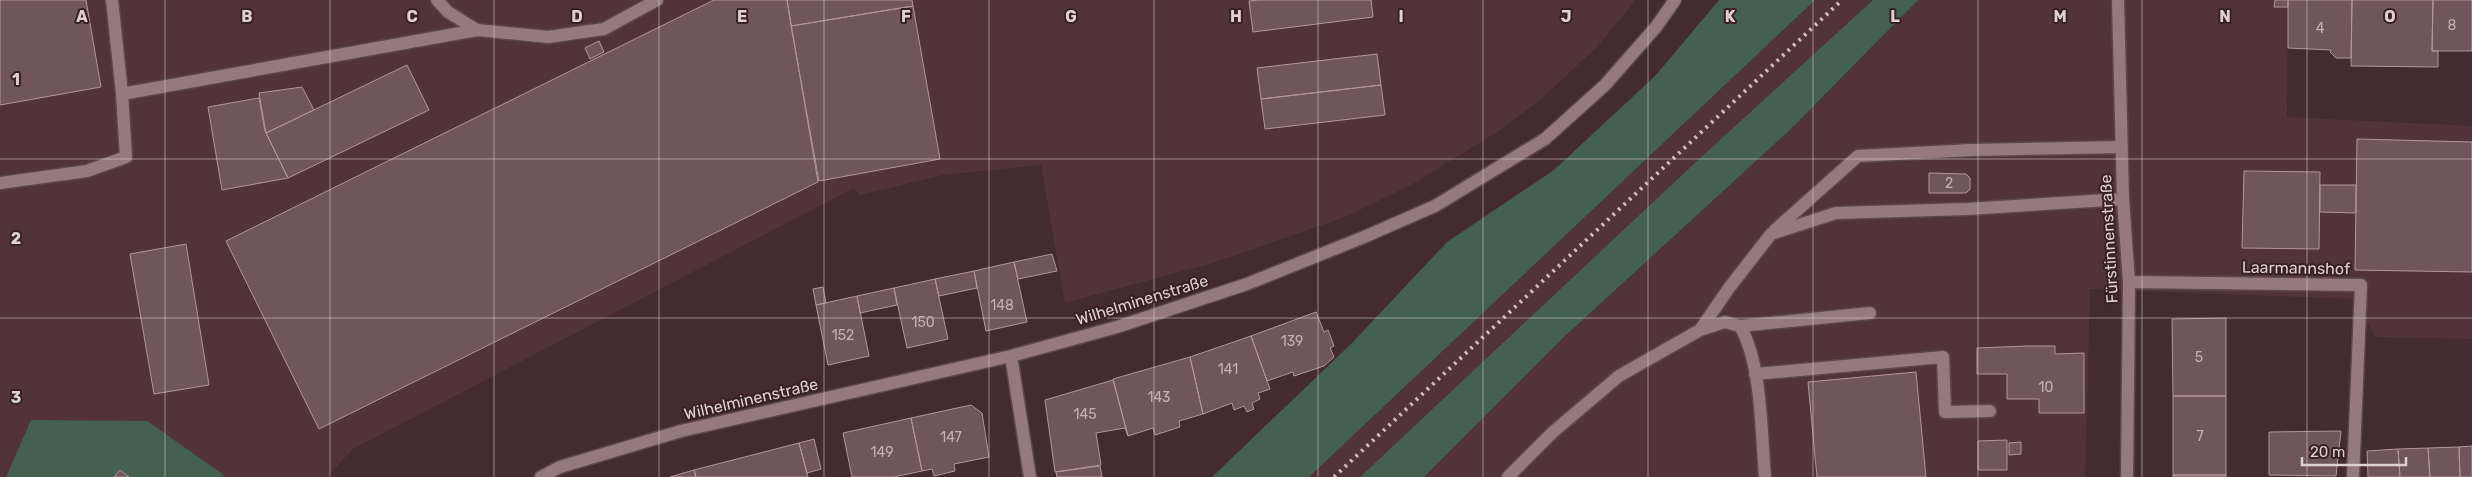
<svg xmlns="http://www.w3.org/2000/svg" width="2472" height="477" font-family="Rubik,sans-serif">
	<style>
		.built { fill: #523339 }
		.green { fill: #446050 }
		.building { fill: #70555a; stroke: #b3969b }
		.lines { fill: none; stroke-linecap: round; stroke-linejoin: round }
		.minor-casing { stroke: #5c484c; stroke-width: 15 }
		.minor { stroke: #96797e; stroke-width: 12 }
		.rail { stroke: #cebec1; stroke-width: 4; stroke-dasharray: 2.5 5; stroke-linecap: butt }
		.grid { fill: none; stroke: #dfd0d2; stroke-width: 1; stroke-opacity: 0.55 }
		.labels { text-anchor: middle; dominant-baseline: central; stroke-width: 4; stroke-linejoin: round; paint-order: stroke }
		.number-label { font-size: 14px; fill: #c3b1b4 }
		.street-label { font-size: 16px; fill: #dfd0d2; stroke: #382126 }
		.grid-label { font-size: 16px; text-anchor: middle; font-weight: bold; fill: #dfd0d2; stroke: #382126; stroke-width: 4; stroke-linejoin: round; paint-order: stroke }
	</style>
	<rect width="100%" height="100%" fill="#432b30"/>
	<path class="built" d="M0 0H1636L1596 48 1538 102 1499 131 1411 185 1345 217 1216 262 1065 303 1041 165 943 175 860 195 854 188 353 449 327 477H0Z
		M1815 0H1873L1699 159 1360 477H1309Z
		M1918 0H2288L2287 117 2472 126V339L2375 337 2355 299 2090 289 2085 477H1424L1564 337 1791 129Z"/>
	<path class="green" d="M1719 0H1815L1309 477H1212L1352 343 1447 242 1554 170 1656 75Z
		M1873 0H1918L1791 129 1564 337 1424 477H1360L1699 159Z
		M31 420 147 421 224 475 222 477H129L120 470 114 477H6Z"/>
	<path class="building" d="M0 0H86L101 87 0 105Z
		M714 0H787L818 182 319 429 226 241Z
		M787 0H912L913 6 791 26Z
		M1259 0H1371L1373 17 1253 32 1249 1Z
		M2275 0H2288V7H2274Z
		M2288 0H2352L2351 58H2336L2330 52 2331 50 2288 48Z
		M2352 0H2433L2432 51H2438V67L2351 66Z
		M2433 0H2472V51H2432Z
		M913 6 940 159 819 181 791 26Z
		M599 41 604 52 590 59 585 48Z
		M1377 54 1381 85 1261 99 1257 68Z
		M407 65 429 110 288 178 266 133Z
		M1381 85 1385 115 1265 129 1261 99Z
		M302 87 314 110 266 133 259 93Z
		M259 98 265 131 288 178 222 190 208 107Z
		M2357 139 2472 142V272L2355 270Z
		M2244 171 2320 172 2319 249 2242 248Z
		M1929 173 1966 174 1970 178V189L1966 193H1929Z
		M2320 185H2356V213L2320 212Z
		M186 244 209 385 154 394 130 254Z
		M1052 254 1057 271 1018 279 1014 262Z
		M1014 262 1027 322 986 331 974 271Z
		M974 271 977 288 939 296 935 279Z
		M935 279 948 339 907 348 894 288Z
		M823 287 826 303 816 305 813 289Z
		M894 288 897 305 860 313 857 296Z
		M857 296 869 356 828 365 816 305Z
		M1316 312 1324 332 1328 330 1334 346 1330 348 1334 357 1324 366 1294 376 1293 372 1267 381 1251 336Z
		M2226 318V396H2173L2172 319Z
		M1251 336 1270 389 1258 393 1260 399 1252 403 1254 409 1247 412 1244 406 1234 410 1232 403 1203 414 1190 357Z
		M2027 346H2055V354L2084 353V413H2039V399H2007V374H1977V348Z
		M1190 357 1203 414 1179 421 1180 427 1155 435 1153 428 1128 436 1113 379Z
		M1916 372 1926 477H1817L1808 382Z
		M1113 380 1128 436 1125 428 1096 433 1101 465 1055 472 1045 400Z
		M2173 396H2226V475H2173Z
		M971 405 982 413 989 457 954 464 955 471 934 476 932 469 922 471 911 418Z
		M911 418 922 471 894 477H852L843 433Z
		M2341 431 2336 476 2269 475V432Z
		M814 439 821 469 807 473 799 443Z
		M2007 440V470H1978V441Z
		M2021 442V454L2009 455V443Z
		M799 443 808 477H696L694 470Z
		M2472 446V477H2460L2459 447Z
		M2459 447 2460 477H2430L2428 448Z
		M2428 448 2430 477H2400L2398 449Z
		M2398 449 2400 477H2368L2367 451Z
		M1100 466 1102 477H1057L1056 472Z
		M120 470 129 477H114Z
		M694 470 696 477H670Z
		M2173 475H2226V477H2173Z"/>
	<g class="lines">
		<defs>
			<path id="minor" d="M112 0 122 94
				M437 0 448 12 477 30
				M2118 0 2123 199 2129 282 2127 477
				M0 183 87 171 126 157 122 94 477 30 548 37 604 29 657 0
				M1775 230 1858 156 1972 150 2121 147
				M2129 282 2361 285 2353 477
				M1740 326 1870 313
				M1700 330 1725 322 1740 326C1762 364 1761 432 1765 477
				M1011 356 1030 477
				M1755 374 1943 357 1945 412 1990 411
				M541 477 560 467 681 431 1011 356 1117 327 1247 284 1364 237 1435 206 1545 139 1605 85 1656 27 1675 0
				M1508 477 1553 432 1619 376 1700 330 1729 288 1771 234 1836 213 1967 209 2123 199"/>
		</defs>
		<use href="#minor" class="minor-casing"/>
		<use href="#minor" class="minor"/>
		<path class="rail" d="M1334 477 1842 0"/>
	</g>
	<path class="grid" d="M165 0V477M330 0V477M494 0V477M659 0V477M824 0V477M989 0V477M1154 0V477M1318 0V477M1483 0V477M1648 0V477M1813 0V477M1978 0V477M2142 0V477M2307 0V477M0 159H2472M0 318H2472"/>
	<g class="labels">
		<g class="number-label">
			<text x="2452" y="25">8</text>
			<text x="2320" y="28">4</text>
			<text x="1949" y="183">2</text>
			<text x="1002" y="305">148</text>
			<text x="923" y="322">150</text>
			<text x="843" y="335">152</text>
			<text x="1292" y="341">139</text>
			<text x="2199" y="357">5</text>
			<text x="1228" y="369">141</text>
			<text x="2046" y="387">10</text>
			<text x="1159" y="397">143</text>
			<text x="1085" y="414">145</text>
			<text x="2200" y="436">7</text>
			<text x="951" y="437">147</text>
			<text x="882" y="452">149</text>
		</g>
		<g class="street-label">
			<text transform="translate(2109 239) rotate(-93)">Fürstinnenstraße</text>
			<text transform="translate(2296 268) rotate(1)">Laarmannshof</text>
			<text transform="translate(1142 300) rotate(-17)">Wilhelminenstraße</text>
			<text transform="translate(751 399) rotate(-13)">Wilhelminenstraße</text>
		</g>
	</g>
	<g class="grid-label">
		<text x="82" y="22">A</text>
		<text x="247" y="22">B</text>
		<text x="412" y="22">C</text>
		<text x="577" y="22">D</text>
		<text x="742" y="22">E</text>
		<text x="906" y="22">F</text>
		<text x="1071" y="22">G</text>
		<text x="1236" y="22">H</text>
		<text x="1401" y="22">I</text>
		<text x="1566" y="22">J</text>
		<text x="1730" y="22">K</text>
		<text x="1895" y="22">L</text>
		<text x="2060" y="22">M</text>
		<text x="2225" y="22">N</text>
		<text x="2390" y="22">O</text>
		<text x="16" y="85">1</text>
		<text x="16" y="244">2</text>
		<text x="16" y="403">3</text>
	</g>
	<path d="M2302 457v8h104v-8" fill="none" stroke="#dfd0d2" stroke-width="2.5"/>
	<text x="2310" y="457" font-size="15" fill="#dfd0d2" stroke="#382126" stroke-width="4" paint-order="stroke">20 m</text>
</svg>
